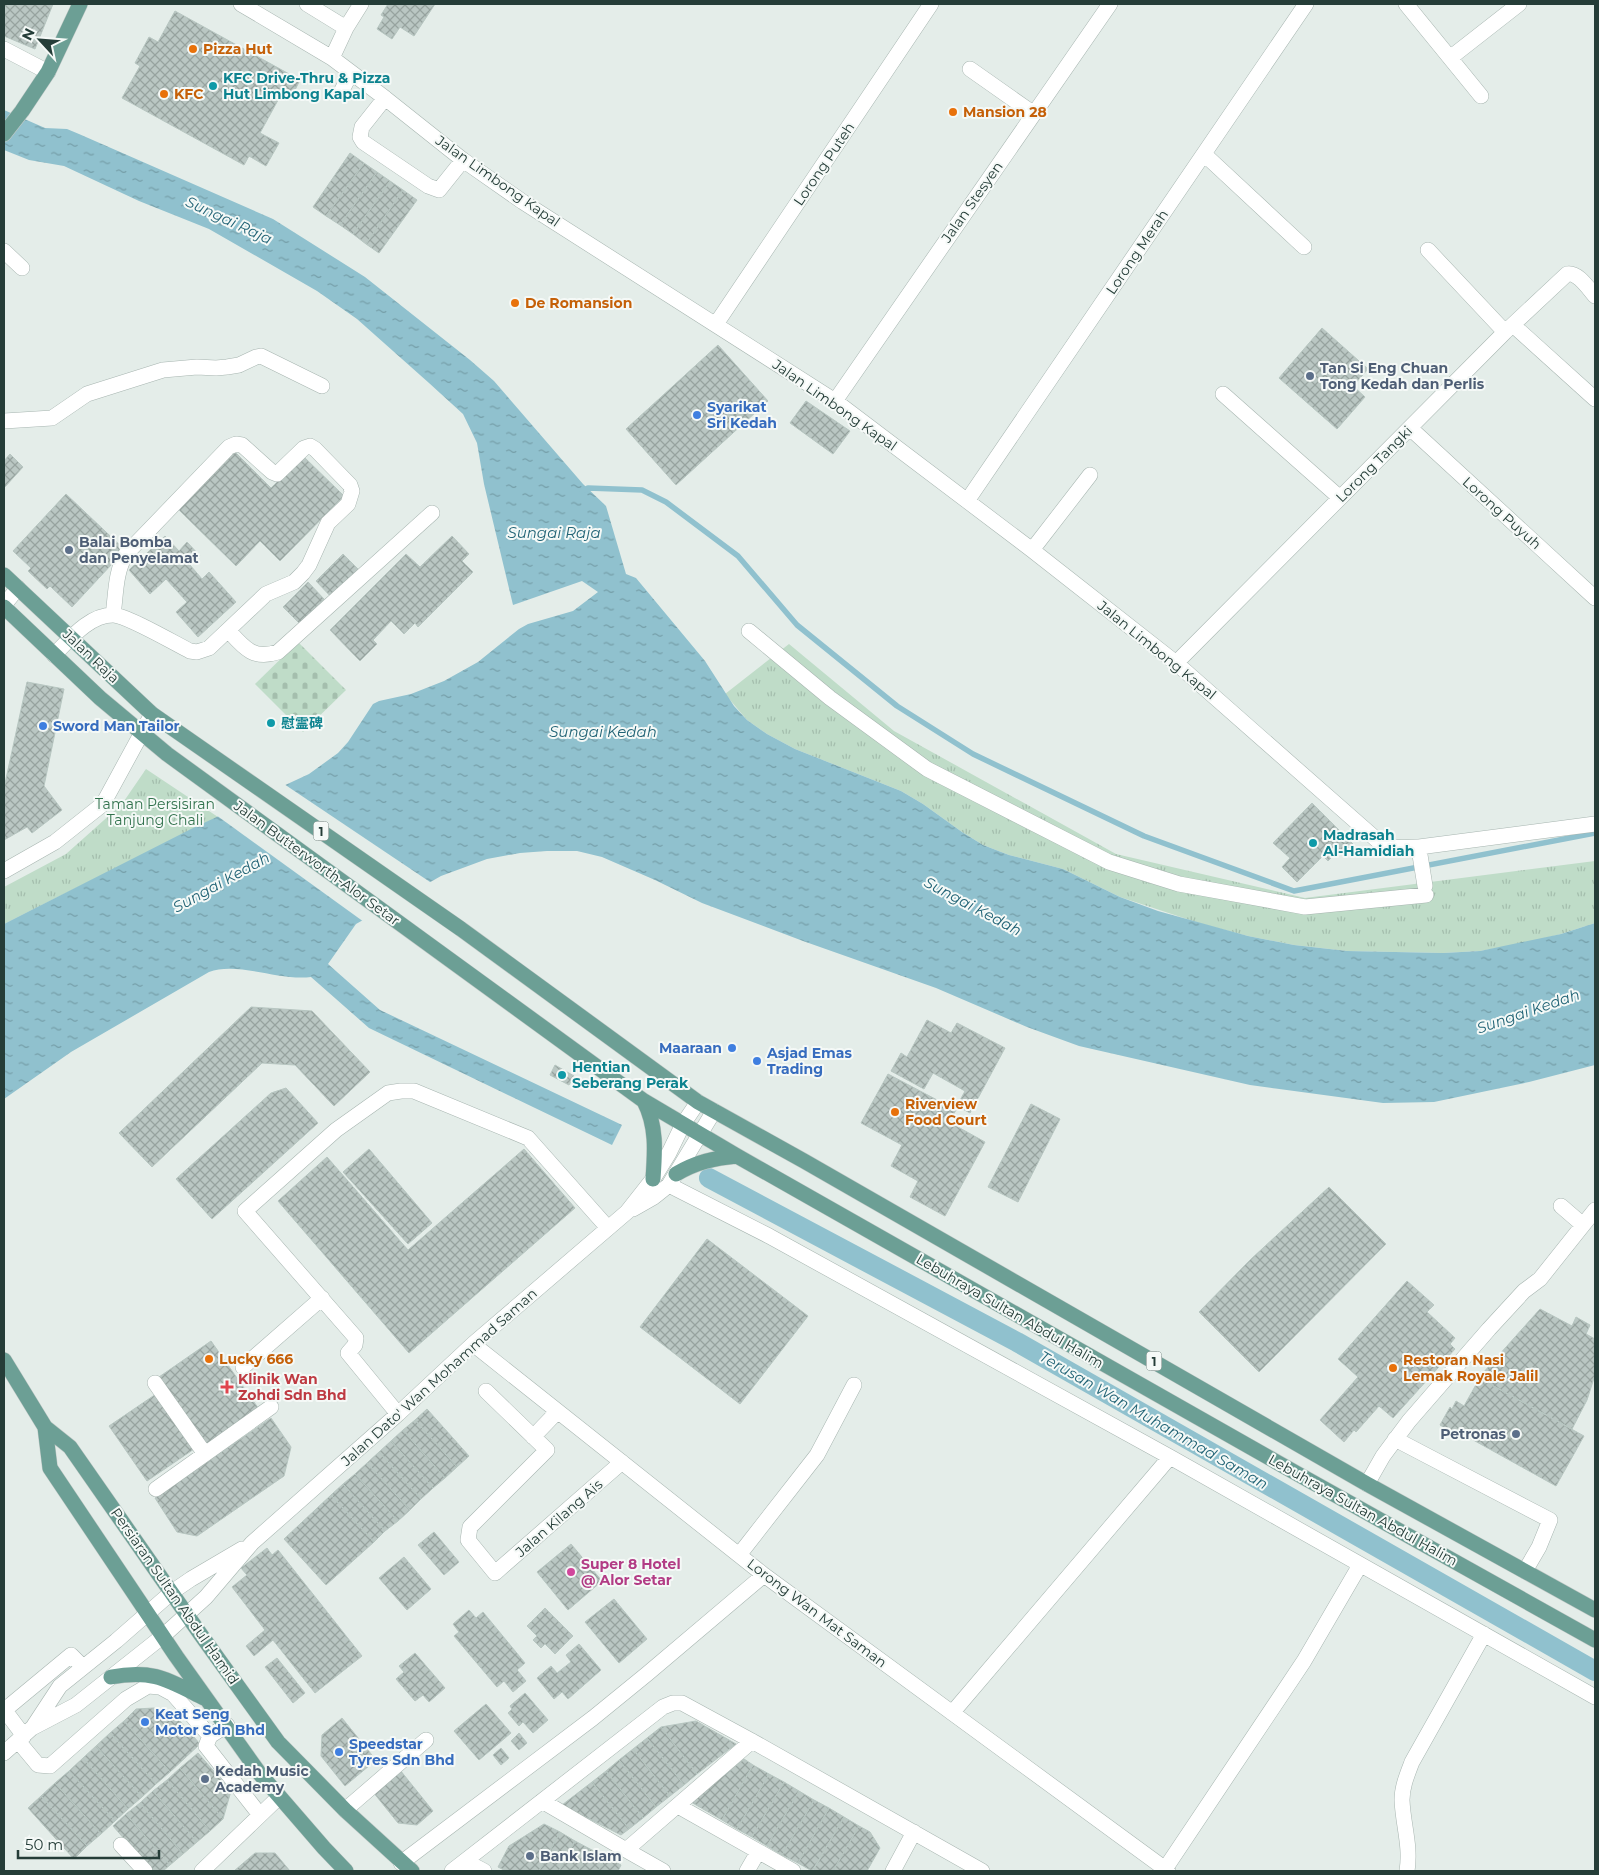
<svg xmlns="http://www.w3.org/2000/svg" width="1599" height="1875" font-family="Montserrat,'Noto Sans SC',sans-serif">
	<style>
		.cemetery { fill: url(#cemetery-stones) }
		.park { fill: url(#park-tufts) }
		.water { fill: url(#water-ripples) }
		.pier { fill: #e4ede9 }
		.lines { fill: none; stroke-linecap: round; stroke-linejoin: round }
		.stream { stroke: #90c1ce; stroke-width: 5.5 }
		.canal { stroke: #90c1ce; stroke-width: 20 }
		.building { fill: url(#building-cross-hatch); stroke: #b7c6c1 }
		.minor-casing { stroke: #a7b5b0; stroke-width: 16 }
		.major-casing { stroke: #c2c9c7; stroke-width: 16 }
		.minor { stroke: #fff; stroke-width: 15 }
		.major { stroke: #6c9f95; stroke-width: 15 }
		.food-dot { fill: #e8710a; stroke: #f5f9f7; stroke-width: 2 }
		.culture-dot { fill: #0f9aa8; stroke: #f5f9f7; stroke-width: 2 }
		.service-dot { fill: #5c6f8a; stroke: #f5f9f7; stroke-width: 2 }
		.shop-dot { fill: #3f7fe0; stroke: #f5f9f7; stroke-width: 2 }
		.health-dot { fill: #e0444e; stroke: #f5f9f7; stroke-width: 2 }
		.hotel-dot { fill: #d1479c; stroke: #f5f9f7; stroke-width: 2 }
		.labels { text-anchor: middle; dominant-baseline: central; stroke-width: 4; stroke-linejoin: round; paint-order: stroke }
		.shield { fill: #f5f9f7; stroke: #637571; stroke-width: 1 }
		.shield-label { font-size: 12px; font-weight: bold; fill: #253d38 }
		.food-label { font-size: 14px; font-weight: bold; fill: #c56008; stroke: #f5f9f7; text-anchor: start }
		.culture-label { font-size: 14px; font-weight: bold; fill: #0d838f; stroke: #f5f9f7; text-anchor: start }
		.street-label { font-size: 14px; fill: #253d38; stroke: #f5f9f7 }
		.service-label { font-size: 14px; font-weight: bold; fill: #4e5e75; stroke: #f5f9f7; text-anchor: start }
		.shop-label { font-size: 14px; font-weight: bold; fill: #366cbe; stroke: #f5f9f7; text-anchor: start }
		.park-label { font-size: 14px; fill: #31724d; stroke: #f5f9f7 }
		.health-label { font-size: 14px; font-weight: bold; fill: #be3a42; stroke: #f5f9f7; text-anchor: start }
		.hotel-label { font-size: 14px; font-weight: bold; fill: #b23c85; stroke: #f5f9f7; text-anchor: start }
		.water-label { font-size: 15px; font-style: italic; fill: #226476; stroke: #f5f9f7 }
	</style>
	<defs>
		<pattern id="cemetery-stones" width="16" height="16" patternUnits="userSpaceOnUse" patternTransform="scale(1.25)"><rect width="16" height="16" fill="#bfdcc8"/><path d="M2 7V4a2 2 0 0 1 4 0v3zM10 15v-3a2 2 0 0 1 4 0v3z" fill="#a4bead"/></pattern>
		<pattern id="park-tufts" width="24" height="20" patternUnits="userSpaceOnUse" patternTransform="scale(1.25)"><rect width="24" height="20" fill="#bfdcc8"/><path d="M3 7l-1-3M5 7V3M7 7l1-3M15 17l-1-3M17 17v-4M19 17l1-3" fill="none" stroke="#a4bead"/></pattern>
		<pattern id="water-ripples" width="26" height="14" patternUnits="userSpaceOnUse" patternTransform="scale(1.25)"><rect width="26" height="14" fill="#90c1ce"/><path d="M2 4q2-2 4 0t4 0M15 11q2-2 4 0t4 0" fill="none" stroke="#759ea8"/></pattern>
		<pattern id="building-cross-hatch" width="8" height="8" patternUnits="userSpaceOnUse" patternTransform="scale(1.25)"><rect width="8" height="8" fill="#bac7c3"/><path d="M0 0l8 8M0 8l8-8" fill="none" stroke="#97a39f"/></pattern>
	</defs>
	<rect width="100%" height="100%" fill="#e4ede9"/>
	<path class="cemetery" d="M298 642 346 690 303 732 255 684Z"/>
	<path class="park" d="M789 644 894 731 1116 854 1305 898 1595 861V923L1561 934 1525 943 1480 951 1443 953 1347 951 1294 945 1248 936 1202 924 1120 897 1063 869 1009 855 983 845 962 832 923 804 901 791 795 749 767 734 747 720 725 694Z
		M146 769 218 817 4 924V887L66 854 122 804Z"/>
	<path class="water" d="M4 110 45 128 67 129 79 134 273 219 365 277 470 360 494 381 583 484 606 506 626 574 636 578 705 661 734 706 747 720 767 734 795 749 901 791 923 804 962 832 983 845 1009 855 1063 869 1120 897 1158 911 1248 936 1294 945 1347 951 1443 953 1480 951 1561 934 1595 923V1065L1529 1082 1434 1102 1383 1103 1250 1085 1079 1046 1027 1027 936 988 803 941 702 903 655 880 602 857 577 851H547L520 853 487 859 441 876 356 924 328 964 380 1010 622 1125 612 1145 369 1028 311 977C278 981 237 961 209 972L71 1052 4 1099V924L193 828 309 774 338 753 348 742 373 704 379 701 411 694 444 681 478 662 519 629 528 624 573 611 598 592 582 581 513 605 484 484 477 443 463 414 429 383 357 319 317 291 209 229 139 201 64 166 29 160 4 150Z"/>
	<path class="pier" d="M284 784 433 884 364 922 216 815Z"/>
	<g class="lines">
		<path class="stream" d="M582 491 588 488 642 490 666 502 738 556 797 625 897 706 973 754 1144 836 1294 891 1595 833"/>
		<path class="canal" d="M709 1178 1017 1342 1595 1671"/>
	</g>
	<path class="building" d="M4 4H53L35 49 4 36Z
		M388 4H435L414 36 400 27 392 39 377 29 384 17 381 15Z
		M175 11 300 80 292 96 283 91 260 133 279 143 266 166 249 156 244 165 122 98 140 66 135 63 149 37 158 42Z
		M350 153 364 163 326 216 313 207Z
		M364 163 377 172 340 225 326 216Z
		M377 172 390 181 353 234 340 225Z
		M390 181 403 190 366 244 353 234Z
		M403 190 417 200 379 253 366 244Z
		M1322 328 1368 369 1353 386 1365 397 1337 429 1279 378Z
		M718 345 768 401 676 485 626 429Z
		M806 401 850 431 833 454 790 423Z
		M233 450 271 488 303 456 344 496 280 561 260 541 236 566 176 507Z
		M10 454 23 467 4 488V461Z
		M66 494 125 550 72 607 50 586 47 589 28 571 31 568 13 551Z
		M165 536 179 551 187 542 200 556 190 565 202 579 209 572 236 602 198 637 176 612 187 602 166 579 150 594 129 570Z
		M452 536 469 554 462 561 473 572 418 627 415 623 404 634 391 621 373 640 377 644 360 661 330 630 406 554 420 567Z
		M343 554 362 573 334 600 316 581Z
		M308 582 324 599 300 624 283 607Z
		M27 682 64 689 44 786 62 810 32 833 27 827 4 840V788Z
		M1312 803 1353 844 1344 853 1340 849 1328 861 1323 856 1297 882 1282 867 1290 858 1273 843Z
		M251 1007 312 1011 370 1072 334 1106 295 1065 262 1063 152 1167 119 1133Z
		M927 1020 951 1033 957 1023 1005 1048 970 1113 957 1106 965 1091 933 1073 924 1089 891 1071 901 1053 907 1057Z
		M555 1065 574 1076 569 1085 550 1075Z
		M888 1074 956 1110 949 1122 985 1142 945 1216 910 1197 918 1181 891 1166 902 1145 861 1123Z
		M286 1088 318 1123 212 1219 176 1179 271 1093Z
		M1031 1104 1060 1119 1018 1202 988 1187Z
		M369 1149 432 1223 408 1244 343 1172Z
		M524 1149 575 1208 409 1353 278 1201 327 1157 408 1250Z
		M1329 1187 1386 1244 1259 1372 1199 1312 1250 1260Z
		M707 1239 808 1316 740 1404 640 1327Z
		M1407 1281 1434 1305 1427 1312 1455 1338 1450 1344 1455 1349 1393 1418 1379 1406 1356 1432 1354 1430 1344 1442 1320 1420 1358 1377 1338 1359Z
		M1540 1309 1572 1326 1576 1317 1590 1325 1586 1334 1595 1339V1375L1587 1400 1572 1429 1488 1383 1490 1379 1482 1374Z
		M211 1341 261 1412 208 1448 159 1377Z
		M1482 1374 1490 1379 1488 1383 1584 1436 1556 1486 1457 1431 1455 1434 1440 1425 1450 1407 1452 1409 1456 1401 1464 1406Z
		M159 1392 197 1447 147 1481 109 1426Z
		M427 1409 469 1456 457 1467 415 1420Z
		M271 1418 291 1447 284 1476 197 1536 177 1532 155 1498Z
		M415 1420 457 1467 445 1478 403 1430Z
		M403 1430 445 1478 433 1488 391 1441Z
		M391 1441 433 1488 421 1499 379 1452Z
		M379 1452 421 1499 410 1510 367 1463Z
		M367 1463 410 1510 398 1521 355 1474Z
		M355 1474 398 1521 385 1531 343 1484Z
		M343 1484 385 1531 374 1542 331 1495Z
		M331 1495 374 1542 326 1585 284 1539Z
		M434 1532 459 1562 444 1575 418 1545Z
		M571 1544 602 1581 568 1610 537 1572Z
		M267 1548 272 1555 278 1550 362 1656 315 1693 273 1640 254 1656 246 1646 265 1630 232 1587 247 1575 241 1568Z
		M404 1557 431 1589 407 1610 379 1578Z
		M614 1599 647 1639 619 1663 585 1622Z
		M545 1608 573 1636 555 1654 545 1644 541 1648 533 1640 537 1636 527 1626Z
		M469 1610 476 1618 483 1612 525 1663 517 1670 526 1681 513 1692 504 1681 497 1687 454 1636 459 1632 453 1624Z
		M579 1644 601 1670 568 1699 562 1692 554 1699 537 1678 551 1666 557 1673 571 1662 566 1655Z
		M415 1653 445 1688 429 1702 423 1695 415 1701 396 1679 404 1672 399 1666Z
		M277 1658 305 1693 293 1703 265 1667Z
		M525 1693 548 1720 533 1733 523 1722 519 1726 508 1713 512 1709 510 1706Z
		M486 1704 511 1733 479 1760 454 1731Z
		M154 1708 171 1711 200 1744 170 1772 124 1721 136 1709Z
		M342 1718 376 1760 345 1786 321 1756 322 1735Z
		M124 1721 170 1772 156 1784 110 1733Z
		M696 1721 736 1744 697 1774 661 1727Z
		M661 1727 697 1774 684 1785 647 1738Z
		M110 1733 156 1784 142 1797 96 1746Z
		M519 1733 527 1743 519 1750 511 1741Z
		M647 1738 684 1785 670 1796 633 1749Z
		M96 1746 142 1797 128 1809 83 1758Z
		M501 1748 509 1758 501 1765 493 1755Z
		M633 1749 670 1796 656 1807 619 1760Z
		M198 1753 231 1791 223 1819 180 1768Z
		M83 1758 128 1809 115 1821 69 1771Z
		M744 1759 753 1765 722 1820 691 1802Z
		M619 1760 656 1807 643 1818 606 1771Z
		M753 1765 769 1774 737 1829 722 1820Z
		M180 1768 223 1819 210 1831 167 1780Z
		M400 1770 433 1811 417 1825 398 1823 373 1792Z
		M69 1771 115 1821 101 1834 55 1783Z
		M606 1771 643 1818 629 1829 592 1782Z
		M769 1774 784 1782 752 1837 737 1829Z
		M167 1780 210 1831 197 1842 153 1791Z
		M592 1782 629 1829 621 1835 562 1805Z
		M784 1782 799 1791 767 1846 752 1837Z
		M55 1783 101 1834 87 1846 41 1796Z
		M153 1791 197 1842 183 1854 140 1803Z
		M799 1791 814 1800 782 1855 767 1846Z
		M41 1796 87 1846 74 1859 28 1808Z
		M814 1800 829 1808 798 1863 782 1855Z
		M140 1803 183 1854 170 1865 126 1814Z
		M829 1808 844 1817 812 1871 798 1863Z
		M126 1814 170 1865 163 1871H152L113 1826Z
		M844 1817 859 1826 833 1871H813Z
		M544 1824 560 1832 539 1871H506L498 1867 509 1846Z
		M859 1826 870 1832 880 1848 867 1871H833Z
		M560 1832 575 1841 559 1871H539Z
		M575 1841 590 1849 578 1871H559Z
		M590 1849 606 1857 598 1871H578Z
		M255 1853H275L290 1871H234Z
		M606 1857 621 1865 618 1871H598Z"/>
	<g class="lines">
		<defs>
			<path id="minor" d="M241 4 332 58 385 98 463 160 523 202 835 401 1032 550 1176 663 1377 840C1391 849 1403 848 1419 847L1595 824
				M307 4 346 28
				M1406 4 1481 96
				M4 49 48 72
				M332 58 346 28 361 4
				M1450 58 1519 4
				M970 69 1034 114
				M342 90 351 73
				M385 98 362 127 360 137 363 142 428 186 439 190 463 160
				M1204 154 1304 247
				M1428 250 1505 332
				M4 251 22 268
				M716 324 931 4
				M1513 325 1595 399
				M1223 394 1339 497
				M835 401 1110 4
				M4 421 52 418 87 394 163 370 197 367 216 368 227 367 239 365 256 357 261 356 322 386
				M1410 428 1595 598
				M967 501 1306 4
				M1032 550 1090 475
				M4 605 18 588
				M228 630C244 648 253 660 278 652L432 513
				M749 631 830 698 927 769 1109 862 1179 884 1305 907 1426 895
				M54 655C70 639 89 615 113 615 126 615 176 644 190 651L197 652 209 648 266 594 294 582 303 573 309 565 328 523 348 504 352 491 350 485 315 449 310 446 304 448 277 474 272 472 242 445 236 444 229 447 126 554C115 572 116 595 113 615
				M1176 663 1505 332 1567 274C1578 272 1588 288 1595 296
				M1420 855 1425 886
				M4 871 55 842 103 804 152 714
				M669 1185 769 1236 1170 1457 1595 1697
				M1561 1206 1583 1225
				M633 1209 654 1197 669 1185 714 1111
				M473 1344 764 1575 1168 1871
				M243 1367 322 1298
				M155 1383 205 1454
				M486 1391 547 1450 470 1527 468 1540 495 1573 622 1462
				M398 1414 348 1353 355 1345 356 1338 245 1211 336 1130 388 1093 401 1091H414L528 1138 608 1228
				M533 1437 557 1412
				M1395 1439 1550 1520 1539 1547 1525 1571
				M1367 1484 1383 1456 1409 1421 1489 1329 1524 1291 1540 1279 1595 1210
				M156 1489 271 1407
				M739 1555 817 1455 854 1385
				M952 1713 1170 1457
				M227 1725 210 1736 206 1746 260 1815
				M33 1727 60 1686 116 1641 172 1592 191 1579 242 1549
				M24 1736 6 1712 7 1708 71 1655 83 1667
				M18 1741 38 1765 50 1766 126 1699 148 1686 160 1687 173 1694 210 1736
				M4 1753 32 1728 76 1705 163 1636 206 1597 252 1543 398 1414 473 1344 627 1212 653 1179 669 1153 683 1124 698 1102
				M542 1801 626 1850
				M678 1806 793 1871
				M345 1810 426 1740
				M121 1845 145 1871
				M465 1861 484 1871
				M401 1863 593 1718 647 1674 764 1575
				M1165 1869 1304 1661 1360 1565
				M202 1871 279 1797
				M452 1871 663 1707 673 1703H682L752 1741 982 1871
				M663 1871 626 1850 752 1741
				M747 1871 758 1852
				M893 1871 914 1832
				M1407 1871C1411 1846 1403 1825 1402 1800 1402 1787 1407 1775 1412 1762L1484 1634"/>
			<path id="major" d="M4 134 22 111 48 72 80 4
				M4 575 152 714 461 929 698 1102 804 1161 1367 1484 1595 1610
				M4 607 100 698 167 754 644 1101 737 1156 1296 1473 1595 1640
				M644 1101C657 1126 655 1152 653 1179
				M676 1174C696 1162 715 1158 737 1156
				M4 1360 45 1427 70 1447 201 1635 278 1742 345 1810 412 1871
				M45 1427 50 1468 176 1656 260 1774 324 1848 346 1871
				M111 1677C153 1669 168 1680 204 1698"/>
		</defs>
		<use href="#minor" class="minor-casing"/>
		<use href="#major" class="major-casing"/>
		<use href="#minor" class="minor"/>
		<use href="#major" class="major"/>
	</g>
	<g class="food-dot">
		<circle cx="193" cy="49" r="5"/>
		<circle cx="164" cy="94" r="5"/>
		<circle cx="953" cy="112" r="5"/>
		<circle cx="515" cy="303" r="5"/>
		<circle cx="895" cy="1112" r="5"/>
		<circle cx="209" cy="1359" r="5"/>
		<circle cx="1393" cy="1368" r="5"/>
	</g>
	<g class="culture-dot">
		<circle cx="213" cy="86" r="5"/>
		<circle cx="271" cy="723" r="5"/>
		<circle cx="1313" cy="843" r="5"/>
		<circle cx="562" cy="1075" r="5"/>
	</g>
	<g class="service-dot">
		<circle cx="1310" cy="376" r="5"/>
		<circle cx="69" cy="550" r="5"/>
		<circle cx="1516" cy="1434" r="5"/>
		<circle cx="205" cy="1779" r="5"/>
		<circle cx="530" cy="1856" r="5"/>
	</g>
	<g class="shop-dot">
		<circle cx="697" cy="415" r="5"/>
		<circle cx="43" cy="726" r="5"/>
		<circle cx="732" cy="1048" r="5"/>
		<circle cx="757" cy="1061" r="5"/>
		<circle cx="145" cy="1722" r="5"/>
		<circle cx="339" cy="1752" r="5"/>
	</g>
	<path class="health-dot" d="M224.5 1379.5h5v5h5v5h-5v5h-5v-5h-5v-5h5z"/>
	<circle class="hotel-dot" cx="571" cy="1572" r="5"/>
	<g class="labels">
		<g class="shield">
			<rect x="313.5" y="821.5" width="15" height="19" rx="4"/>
			<rect x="1146.5" y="1351.5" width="15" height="19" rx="4"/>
		</g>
		<g class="shield-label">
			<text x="321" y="831">1</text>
			<text x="1154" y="1361">1</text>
		</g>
		<g class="food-label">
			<text x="203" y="49">Pizza Hut</text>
			<text x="174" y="94">KFC</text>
			<text x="963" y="112">Mansion 28</text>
			<text x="525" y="303">De Romansion</text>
			<text x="905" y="1104">Riverview<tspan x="905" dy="16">Food Court</tspan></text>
			<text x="219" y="1359">Lucky 666</text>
			<text x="1403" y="1360">Restoran Nasi<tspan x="1403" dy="16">Lemak Royale Jalil</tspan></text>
		</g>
		<g class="culture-label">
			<text x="223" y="78">KFC Drive-Thru &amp; Pizza<tspan x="223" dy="16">Hut Limbong Kapal</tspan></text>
			<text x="281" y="723">慰霊碑</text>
			<text x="1323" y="835">Madrasah<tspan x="1323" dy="16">Al-Hamidiah</tspan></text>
			<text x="572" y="1067">Hentian<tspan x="572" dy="16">Seberang Perak</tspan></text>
		</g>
		<g class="street-label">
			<text transform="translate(824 164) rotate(-56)">Lorong Puteh</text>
			<text transform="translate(498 181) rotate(35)">Jalan Limbong Kapal</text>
			<text transform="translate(972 202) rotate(-55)">Jalan Stesyen</text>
			<text transform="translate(1137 252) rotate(-56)">Lorong Merah</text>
			<text transform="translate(835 405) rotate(35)">Jalan Limbong Kapal</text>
			<text transform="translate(1374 464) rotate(-45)">Lorong Tangki</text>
			<text transform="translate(1502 513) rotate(42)">Lorong Puyuh</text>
			<text transform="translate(1157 650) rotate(39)">Jalan Limbong Kapal</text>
			<text transform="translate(91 656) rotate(43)">Jalan Raja</text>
			<text transform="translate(317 863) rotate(36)">Jalan Butterworth-Alor Setar</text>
			<text transform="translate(1010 1311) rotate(30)">Lebuhraya Sultan Abdul Halim</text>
			<text transform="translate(439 1377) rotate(-42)">Jalan Dato' Wan Mohammad Saman</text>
			<text transform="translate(1363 1510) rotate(29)">Lebuhraya Sultan Abdul Halim</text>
			<text transform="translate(559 1518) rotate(-41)">Jalan Kilang Ais</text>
			<text transform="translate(175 1596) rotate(55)">Persiaran Sultan Abdul Hamid</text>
			<text transform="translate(817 1613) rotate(37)">Lorong Wan Mat Saman</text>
		</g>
		<g class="service-label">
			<text x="1320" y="368">Tan Si Eng Chuan<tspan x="1320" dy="16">Tong Kedah dan Perlis</tspan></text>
			<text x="79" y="542">Balai Bomba<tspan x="79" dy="16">dan Penyelamat</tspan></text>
			<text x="1506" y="1434" text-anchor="end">Petronas</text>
			<text x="215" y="1771">Kedah Music<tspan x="215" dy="16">Academy</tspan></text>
			<text x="540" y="1856">Bank Islam</text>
		</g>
		<g class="shop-label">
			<text x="707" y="407">Syarikat<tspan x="707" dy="16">Sri Kedah</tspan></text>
			<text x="53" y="726">Sword Man Tailor</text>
			<text x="722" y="1048" text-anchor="end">Maaraan</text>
			<text x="767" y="1053">Asjad Emas<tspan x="767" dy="16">Trading</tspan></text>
			<text x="155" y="1714">Keat Seng<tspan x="155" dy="16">Motor Sdn Bhd</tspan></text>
			<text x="349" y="1744">Speedstar<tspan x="349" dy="16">Tyres Sdn Bhd</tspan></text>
		</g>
		<g class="park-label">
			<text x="155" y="804">Taman Persisiran<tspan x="155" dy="16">Tanjung Chali</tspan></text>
		</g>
		<g class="health-label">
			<text x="238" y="1379">Klinik Wan<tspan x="238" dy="16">Zohdi Sdn Bhd</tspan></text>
		</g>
		<g class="hotel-label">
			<text x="581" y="1564">Super 8 Hotel<tspan x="581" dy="16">@ Alor Setar</tspan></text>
		</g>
		<g class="water-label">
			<text transform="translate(229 220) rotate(25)">Sungai Raja</text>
			<text x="554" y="532">Sungai Raja</text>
			<text x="603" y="731">Sungai Kedah</text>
			<text transform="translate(221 882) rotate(-29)">Sungai Kedah</text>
			<text transform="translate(973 906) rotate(28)">Sungai Kedah</text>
			<text transform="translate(1528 1011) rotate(-19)">Sungai Kedah</text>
			<text transform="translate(1154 1420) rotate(30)">Terusan Wan Muhammad Saman</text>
		</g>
	</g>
	<rect width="1599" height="1875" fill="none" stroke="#253d38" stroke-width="10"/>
	<g transform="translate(40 40) rotate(296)" stroke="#f5f9f7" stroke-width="4" paint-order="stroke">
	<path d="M0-4L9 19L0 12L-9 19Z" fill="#253d38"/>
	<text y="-8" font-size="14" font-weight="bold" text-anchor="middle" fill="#253d38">N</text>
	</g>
	<path d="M18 1850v8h141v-8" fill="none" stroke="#253d38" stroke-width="2.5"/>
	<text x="25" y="1850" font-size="15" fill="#253d38" stroke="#f5f9f7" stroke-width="4" paint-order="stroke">50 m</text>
</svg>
